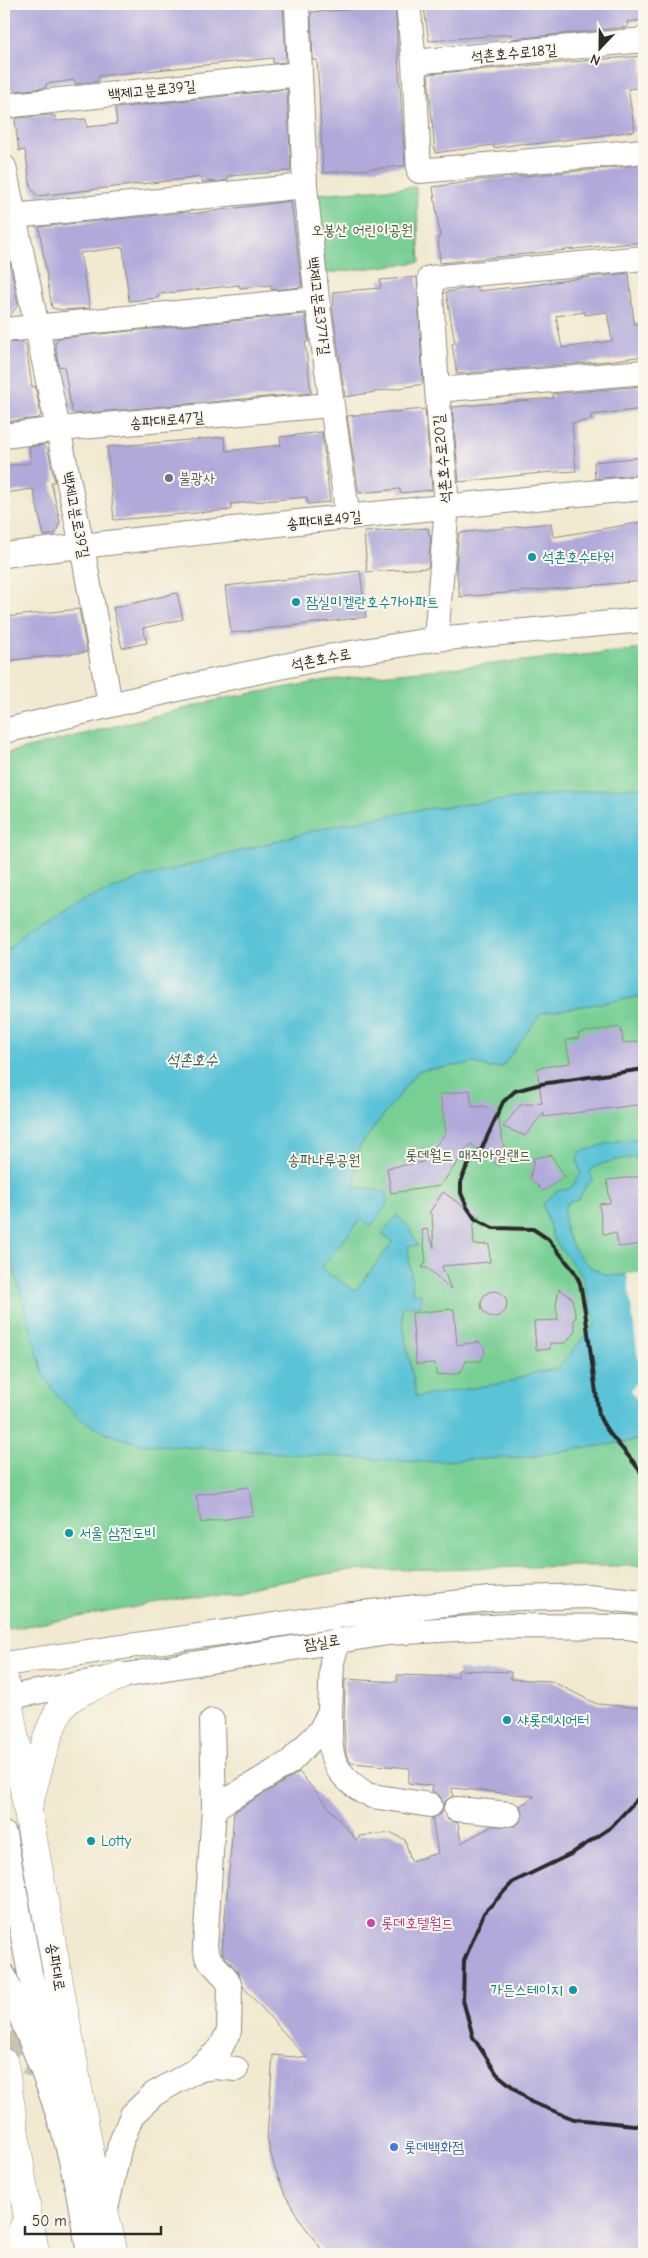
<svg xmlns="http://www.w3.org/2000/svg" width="648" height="2258" font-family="'Comic Neue','Poor Story',sans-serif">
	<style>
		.green { fill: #78cf94; stroke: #527d60 }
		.water { fill: #5ac3d7; stroke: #427781 }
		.pier { fill: #f1e9d0 }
		.building { fill: #b0a9da; fill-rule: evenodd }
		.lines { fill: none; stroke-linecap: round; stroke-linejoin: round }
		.minor-tunnel { stroke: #c9c3af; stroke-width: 24; stroke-dasharray: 24 12; stroke-linecap: butt }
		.minor-casing { stroke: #8e8a7e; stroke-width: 26 }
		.major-casing { stroke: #8e8a7e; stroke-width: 29 }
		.minor { stroke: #fff; stroke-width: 24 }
		.major { stroke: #fff; stroke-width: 28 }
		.rail { stroke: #2b2b2b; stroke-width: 4 }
		.worship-dot { fill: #6b7280; stroke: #fbf7ec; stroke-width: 2 }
		.culture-dot { fill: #0f9aa8; stroke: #fbf7ec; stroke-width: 2 }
		.hotel-dot { fill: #d1479c; stroke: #fbf7ec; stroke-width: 2 }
		.shop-dot { fill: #3f7fe0; stroke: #fbf7ec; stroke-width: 2 }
		.labels { text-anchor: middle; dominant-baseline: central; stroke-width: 4; stroke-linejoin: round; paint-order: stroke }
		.street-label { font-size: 15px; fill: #2b2b2b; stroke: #fbf7ec }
		.park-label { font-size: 15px; fill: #425c4a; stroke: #fbf7ec }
		.worship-label { font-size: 15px; fill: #5b616d; stroke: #fbf7ec; text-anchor: start }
		.culture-label { font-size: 15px; fill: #0d838f; stroke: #fbf7ec; text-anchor: start }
		.hotel-label { font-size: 15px; fill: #b23c85; stroke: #fbf7ec; text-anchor: start }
		.shop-label { font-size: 15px; fill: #366cbe; stroke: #fbf7ec; text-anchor: start }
		.water-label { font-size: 16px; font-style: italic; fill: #39595f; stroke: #fbf7ec }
	</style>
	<rect width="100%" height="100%" fill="#fbf7ec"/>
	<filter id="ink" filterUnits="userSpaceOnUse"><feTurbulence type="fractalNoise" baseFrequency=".02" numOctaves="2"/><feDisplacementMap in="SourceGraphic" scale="10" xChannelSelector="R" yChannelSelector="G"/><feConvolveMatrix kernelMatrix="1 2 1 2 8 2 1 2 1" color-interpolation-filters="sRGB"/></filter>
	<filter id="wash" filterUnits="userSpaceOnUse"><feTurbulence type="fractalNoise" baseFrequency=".0096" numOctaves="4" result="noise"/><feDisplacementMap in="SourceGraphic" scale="20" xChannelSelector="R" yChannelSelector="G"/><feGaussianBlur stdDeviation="1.12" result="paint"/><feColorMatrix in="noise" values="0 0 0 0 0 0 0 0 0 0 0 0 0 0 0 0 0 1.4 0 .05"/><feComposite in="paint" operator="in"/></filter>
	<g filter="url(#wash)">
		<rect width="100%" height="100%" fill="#f1e9d0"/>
		<path class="green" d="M416 187 420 262 319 274 315 194Z
			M644 649V1566H573L344 1571 4 1630V754L226 698 328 680Z"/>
		<path class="water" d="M644 787V996L541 1013 502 1067 488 1068 476 1063 418 1071 359 1147 354 1186 386 1192 387 1205 371 1226 361 1219 321 1268 355 1291 393 1242 382 1234 397 1215 409 1227 418 1246H408L413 1294 421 1293V1305L402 1307 404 1330 416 1397 510 1382 526 1375 558 1368 596 1323 582 1276 553 1238 543 1204 557 1191 570 1189 581 1173 577 1160 579 1152C600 1148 623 1134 644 1141V1153C640 1153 638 1156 634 1157 617 1160 603 1161 589 1171L593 1180 587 1184 578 1199 566 1204C557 1231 579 1266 605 1274 615 1278 633 1273 644 1272V1439L527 1457 417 1462 140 1444 108 1434 80 1419 58 1397 43 1374 4 1232V955L6 952 25 931 54 912 141 878 327 827 424 809 605 789Z"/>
		<path class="pier" d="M644 1272V1419L641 1399H636L631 1390 636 1382 641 1380 627 1274Z"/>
		<g id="blocks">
			<path class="building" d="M4 4H283L286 62 273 63V58L98 76 99 81 75 84 74 80 46 84V88L15 91 7 81 4 52Z
				M361 4H395L405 166 323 173 319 90 317 60H313L311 12 362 9Z
				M474 4H644V20L627 22 628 27 601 30 512 39 511 34 429 41 424 8Z
				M641 56 644 87 628 89 635 131 526 145 525 143 494 148 493 145 435 153 428 74Z
				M287 89 291 171 228 176V180L220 181 202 182V177L37 196 31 188 25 150 19 151 15 121 17 118 50 115 55 116 56 121 86 119 87 127 117 124 115 108Z
				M644 165V188H638L643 242 440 263 438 237H440L433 187 480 180Z
				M291 201 302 287 272 290 271 285 240 288 239 285 158 294V298L129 301 123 247 80 253 90 308 62 310 52 308 39 227 189 212 190 214Z
				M4 258H9L18 305 10 316H4Z
				M629 273 634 324 644 322V356L608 361 457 374 452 344 455 343 446 292 477 287 478 291 534 285 581 278ZM585 312V315L607 312 612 341 562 348 556 316Z
				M417 277 423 384 345 397 332 305H334L333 292 381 288 380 280Z
				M305 314 309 342H305L311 393 74 414 72 411 64 366 59 367 55 345 58 338Z
				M23 342 26 345 32 387 35 386 41 415 39 418 4 422V343Z
				M644 386V409L591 415V420L572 423 576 471 541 473 459 482 452 407 553 398V394Z
				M425 409 432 490 400 493V489L359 493 347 416Z
				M322 432 330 502 308 504 307 497 231 504V510L114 520 107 447 224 437 226 451 281 445 280 437Z
				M44 445 48 450 55 482H51L60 522 55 534 44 536 33 489 5 493 4 480V466L31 463 29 447Z
				M644 457V474L595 479 594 462Z
				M644 522V581L460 597 456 566 459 533 551 523 553 537Z
				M428 528 429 535H431L428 568 367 572 364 532Z
				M360 571 366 617 231 633 225 586Z
				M177 593 183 619 143 628 147 643 122 648 113 608Z
				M79 609 87 652 4 661V617Z
				M621 1027 623 1043 644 1041V1104L543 1117 544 1112 525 1136 503 1127 520 1105 542 1103 537 1068 570 1063 566 1040 579 1038 578 1033Z
				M470 1090 472 1107 484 1106 497 1112 506 1158 499 1166 471 1144 440 1186 391 1193 387 1168 423 1162 446 1132 440 1095Z
				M551 1155 565 1177 543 1191 530 1178 534 1158Z
				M644 1176V1244L618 1247 616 1233 603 1234 599 1204 610 1203 607 1180Z
				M443 1192 479 1217 473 1226 474 1245 489 1244 490 1262 442 1266 451 1289 427 1268H422L426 1261 422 1230 427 1229 434 1248 432 1215 429 1213Z
				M559 1289 572 1298 576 1318 574 1319 575 1331 566 1343H550V1349L536 1350 534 1321 558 1320 556 1305Z
				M481 1304a13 13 0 1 1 26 0a13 13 0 1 1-26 0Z
				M454 1309 457 1345 479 1342 484 1347 485 1353 480 1361H466L462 1370 456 1374 436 1375 435 1363 416 1364 412 1313Z
				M249 1487 253 1515 201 1523 196 1495Z
				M458 1670 511 1672V1679L551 1681 597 1704 644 1708V2254H325L300 2220 285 2195 274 2166 267 2138 273 2055 307 2058 244 1988 237 1970 222 1953 234 1812 299 1772 358 1842 359 1836 392 1833 405 1840 411 1861 438 1853 432 1818 440 1814 443 1810 448 1820 458 1823 461 1843 492 1826H515L520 1822 523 1816 520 1806 535 1796 452 1788 453 1796 445 1801 443 1805 439 1795 432 1791V1786L408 1783 410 1768 351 1763 346 1754 344 1727 345 1679 397 1682V1675L458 1677Z"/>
		</g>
	</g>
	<g filter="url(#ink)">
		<use href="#blocks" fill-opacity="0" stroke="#8e8a7e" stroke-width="1"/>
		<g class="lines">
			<path class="minor-tunnel" d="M6 1996C10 2016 12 2063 37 2066 44 2067 49 2065 54 2060"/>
			<defs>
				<path id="minor" d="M297 4 305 186 317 299 348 518
					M408 4 414 62 419 171 644 151
					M414 62 644 40
					M4 106 300 74
					M4 167 82 546 110 704
					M4 217 305 186
					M4 330 317 299
					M437 390 644 372
					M4 436 59 429 331 405
					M4 555C217 530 430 507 644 488
					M436 639 447 505 437 390 430 278 644 258
					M4 731 181 688 327 657 436 639 644 620
					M4 1664 344 1615 490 1599 587 1596 644 1602
					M4 1698 160 1669 388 1633 508 1626 628 1627 644 1630
					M330 1714C330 1752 328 1769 363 1792
					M372 1796 430 1805
					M214 1808 290 1762 320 1731 330 1712 332 1662 338 1640
					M456 1809 509 1814
					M4 1834 30 1974 71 2105
					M4 1976C25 2027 47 2077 63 2130 75 2170 82 2213 89 2254
					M196 2070 215 2067 236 2069
					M105 2214 120 2145 132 2115 154 2094 196 2070 220 2049 229 2031 230 1986 225 1977 207 1957 205 1946 214 1808 212 1721"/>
				<path id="major" d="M4 1679 94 2176 105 2214 114 2254
					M29 1803C36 1779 49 1716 67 1701 82 1689 102 1683 120 1676
					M4 2063 28 2218 36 2254
					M11 2254 28 2218"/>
			</defs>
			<use href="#minor" class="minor-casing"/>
			<use href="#major" class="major-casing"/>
			<use href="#minor" class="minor"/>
			<use href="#major" class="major"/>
			<path class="rail" d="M644 1069 541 1084 515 1091 503 1102 482 1148 466 1168 461 1182V1193L467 1207 475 1219 493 1228 533 1229 548 1239 574 1271 580 1283 585 1311 599 1415C606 1435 632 1456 644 1477
				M644 1792 610 1828 571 1854 513 1882 484 1913 464 1961 463 2000 473 2037 497 2074 531 2102 574 2119 644 2126"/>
		</g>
	</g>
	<circle class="worship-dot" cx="169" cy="478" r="5"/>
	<g class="culture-dot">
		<circle cx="532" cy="557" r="5"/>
		<circle cx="296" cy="602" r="5"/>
		<circle cx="69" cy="1533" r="5"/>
		<circle cx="507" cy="1720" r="5"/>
		<circle cx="91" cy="1841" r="5"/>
		<circle cx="573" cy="1990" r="5"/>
	</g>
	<circle class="hotel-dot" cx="371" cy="1923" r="5"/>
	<circle class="shop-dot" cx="394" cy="2147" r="5"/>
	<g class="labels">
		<g class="street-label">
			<text transform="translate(514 53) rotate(-5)">석촌호수로18길</text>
			<text transform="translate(152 90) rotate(-6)">백제고분로39길</text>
			<text transform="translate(319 306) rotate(83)">백제고분로37가길</text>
			<text transform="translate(167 420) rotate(-5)">송파대로47길</text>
			<text transform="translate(442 459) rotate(-95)">석촌호수로20길</text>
			<text transform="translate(76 515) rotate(79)">백제고분로39길</text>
			<text transform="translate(324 520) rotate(-6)">송파대로49길</text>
			<text transform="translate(321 659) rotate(-11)">석촌호수로</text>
			<text transform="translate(322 1642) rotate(-9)">잠실로</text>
			<text transform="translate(56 1967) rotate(80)">송파대로</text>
		</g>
		<g class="park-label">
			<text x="362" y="230">오봉산 어린이공원</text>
			<text x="468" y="1155">롯데월드 매직아일랜드</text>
			<text x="324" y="1160">송파나루공원</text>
		</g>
		<g class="worship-label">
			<text x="179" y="478">불광사</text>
		</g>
		<g class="culture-label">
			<text x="542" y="557">석촌호수타워</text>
			<text x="306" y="602">잠실미켈란호수가아파트</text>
			<text x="79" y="1533">서울 삼전도비</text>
			<text x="517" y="1720">샤롯데시어터</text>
			<text x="101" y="1841">Lotty</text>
			<text x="563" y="1990" text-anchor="end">가든스테이지</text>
		</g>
		<g class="hotel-label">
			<text x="381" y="1923">롯데호텔월드</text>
		</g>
		<g class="shop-label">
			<text x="404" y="2147">롯데백화점</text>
		</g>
		<g class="water-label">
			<text x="192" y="1060">석촌호수</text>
		</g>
	</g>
	<rect width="648" height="2258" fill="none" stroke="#fbf7ec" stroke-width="20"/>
	<g transform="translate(600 48) rotate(202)" stroke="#fbf7ec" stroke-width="4" paint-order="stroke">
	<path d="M0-4L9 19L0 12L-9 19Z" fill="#2b2b2b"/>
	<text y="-8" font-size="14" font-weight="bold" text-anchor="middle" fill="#2b2b2b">N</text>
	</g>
	<path d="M25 2226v8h136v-8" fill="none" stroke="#2b2b2b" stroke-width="2.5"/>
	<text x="32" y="2226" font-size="15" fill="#2b2b2b" stroke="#fbf7ec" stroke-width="4" paint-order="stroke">50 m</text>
</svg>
